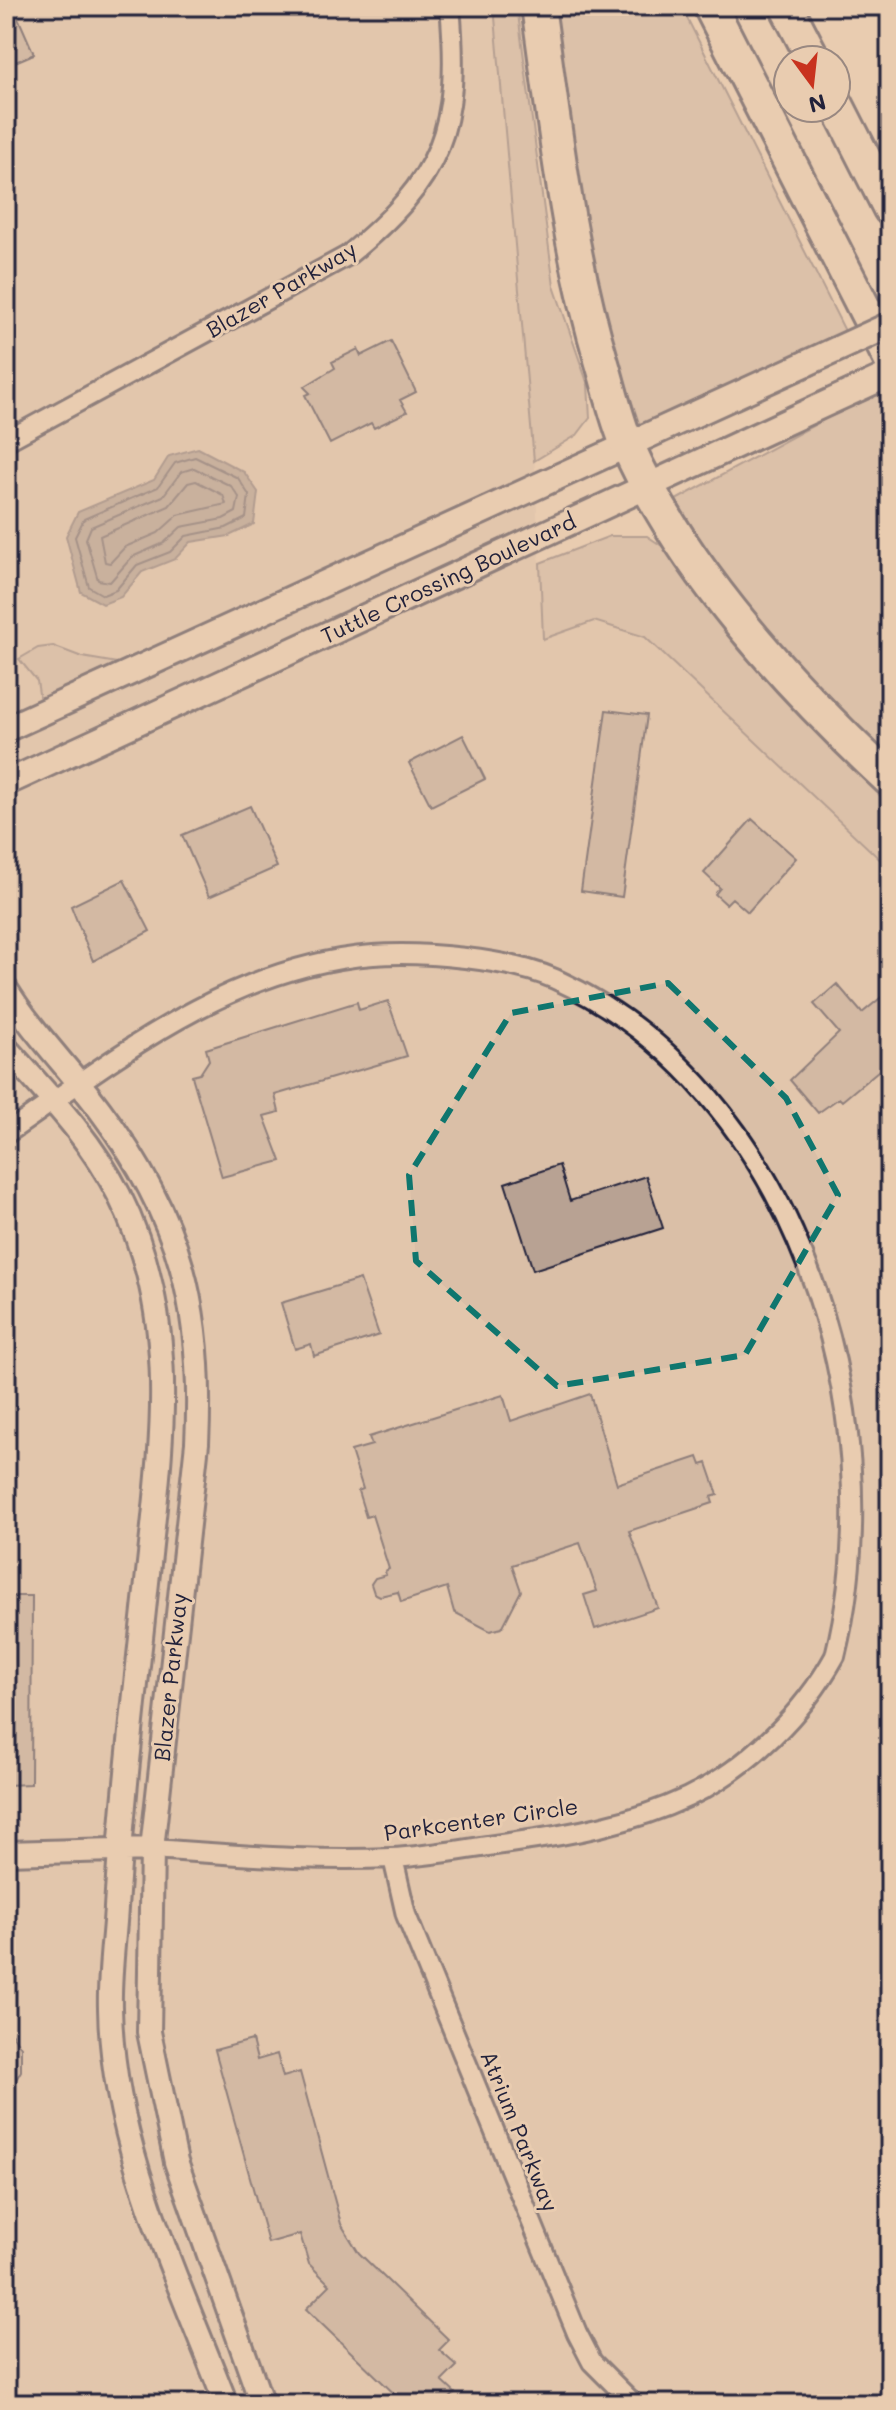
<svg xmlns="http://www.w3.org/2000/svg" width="896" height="2410" font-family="Mali,sans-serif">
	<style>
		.built { fill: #dabfa7 }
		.green { fill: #ccb39f; stroke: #776a6d; stroke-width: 2 }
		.water { fill: #a29086; stroke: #6f6468; stroke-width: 2 }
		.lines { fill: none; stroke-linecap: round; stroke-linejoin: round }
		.shore { stroke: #554e59; stroke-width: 2 }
		.building { fill: #b8a293; stroke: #22223b; stroke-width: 2 }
		.minor-casing { stroke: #22223b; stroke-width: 24 }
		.tertiary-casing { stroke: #22223b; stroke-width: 28 }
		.secondary-casing { stroke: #22223b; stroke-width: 30 }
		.motorway-casing { stroke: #22223b; stroke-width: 38 }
		.minor { stroke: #e9ccb0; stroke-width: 18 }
		.tertiary { stroke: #e9ccb0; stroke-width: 22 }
		.secondary { stroke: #e9ccb0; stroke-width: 24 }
		.motorway { stroke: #e9ccb0; stroke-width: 32 }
		.secondary-bridge-casing { stroke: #22223b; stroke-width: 30; stroke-linecap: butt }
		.secondary-bridge { stroke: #e9ccb0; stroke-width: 24 }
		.marked { fill: none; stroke: #0f766e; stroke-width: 6; stroke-dasharray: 16 10; stroke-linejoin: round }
		.labels { text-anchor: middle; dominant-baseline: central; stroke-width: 6; stroke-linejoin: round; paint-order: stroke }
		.street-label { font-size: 22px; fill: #22223b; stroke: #e9ccb0 }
	</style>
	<rect width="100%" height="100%" fill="#e9ccb0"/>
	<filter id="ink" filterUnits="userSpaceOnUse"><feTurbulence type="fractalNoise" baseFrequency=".0125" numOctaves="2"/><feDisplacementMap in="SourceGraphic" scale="16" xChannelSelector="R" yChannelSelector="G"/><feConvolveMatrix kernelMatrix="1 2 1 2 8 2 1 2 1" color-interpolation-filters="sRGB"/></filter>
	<g filter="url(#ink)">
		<path class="built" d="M6 6H494L533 429 543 638 594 621 645 637 890 869V2404H6Z"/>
		<path class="green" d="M494 6H517L554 286 588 385 590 418 577 435 534 461Z
			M552 6H681L845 331 640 426 599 304 579 219Z
			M878 395 890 418V763L787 656 731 590 676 500 827 418Z
			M610 536H647L671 552 829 743 890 798V869L645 637 594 621 543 639 540 563Z
			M53 646 82 657 117 663 40 700 37 681 19 659 38 648Z"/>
		<path class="water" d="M198 448 244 472 258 492 254 524 229 536 191 542 175 559 142 572 121 597 103 604 81 592 66 536 78 512 154 480 169 456Z"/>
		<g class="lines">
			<path class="shore" d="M195 457 238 478 249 495 246 518 226 528 186 536 170 552 137 565 116 590 103 595 89 587 75 537 84 519 158 487 175 463Z
				M194 468 231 486 239 497 236 512 223 519 181 527 164 543 132 557 110 582 98 580 86 539 91 527 163 496 181 472Z
				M196 481 223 495 226 504 178 515 158 533 125 547 110 563 105 562 100 536 169 506 188 483Z"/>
		</g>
		<path class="building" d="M6 6H13L34 54 6 66Z
			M391 341 416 392 400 400 407 412 374 428 371 423 330 444 305 395 310 393 304 387 335 368 332 362 358 349 361 356Z
			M606 710 647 715 622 897 581 891Z
			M463 735 485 779 431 806 409 763Z
			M250 806 277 867 209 897 182 835Z
			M752 819 796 858 748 912 732 898 726 904 715 894 720 888 704 873Z
			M124 880 150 931 93 961 71 906Z
			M837 984 862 1013 890 990V1061L842 1101 839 1098 818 1113 790 1080 839 1033 814 1004Z
			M388 1001 407 1056 275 1095 279 1112 264 1116 281 1161 222 1177 192 1076 200 1074 209 1060 206 1049 357 1002 359 1010Z
			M559 1165 570 1201 646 1176 663 1228 533 1270 505 1183Z
			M360 1279 379 1335 314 1356 311 1344 295 1349 281 1303Z
			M590 1394 617 1484 698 1457 701 1465 707 1463 718 1495 711 1497 713 1503 629 1531 658 1608 595 1629 584 1595 597 1591 580 1543 512 1565 521 1591 502 1628 490 1631 454 1612 447 1587 401 1602 398 1592 380 1596 374 1593 371 1584 375 1578 386 1575 385 1571 389 1569 372 1515 366 1517 358 1491 363 1489 351 1451 372 1445 369 1437 503 1395 511 1421Z
			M6 1596H32L31 1784 6 1785Z
			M6 2026 21 2047V2071L6 2097Z
			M252 2040 257 2060 277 2054 283 2077 300 2072 341 2224 359 2253 449 2340 439 2350 457 2366 442 2381 455 2393 445 2404H405L306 2309 330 2285 309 2264 300 2234 268 2243 215 2050Z"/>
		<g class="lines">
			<defs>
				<path id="minor" d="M6 441 347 256C443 178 461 128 450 6
					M6 1134C118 1056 231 966 373 955 421 951 510 959 555 979 793 1087 896 1409 835 1656 803 1714 748 1768 688 1797 633 1823 569 1835 509 1843 470 1848 430 1856 391 1858 311 1862 231 1854 152 1849
					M393 1858 406 1915 577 2333 592 2362 634 2404"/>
				<path id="tertiary" d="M6 989C33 1033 70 1069 100 1110 181 1218 204 1310 197 1443L152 1849 149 2032 176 2162 262 2404
					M6 1048C47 1094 91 1139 119 1195 181 1319 162 1441 148 1573 136 1685 123 1796 116 1908 114 1941 109 1975 110 2008 112 2145 178 2278 226 2404
					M6 1853 152 1849"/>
				<path id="secondary" d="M6 729 807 363
					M6 783 890 374"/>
				<path id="motorway" d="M538 6C555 126 567 246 602 363 610 390 616 418 627 444 682 570 790 687 890 780
					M710 6 890 359
					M786 6 814 60
					M836 103 890 209"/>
			</defs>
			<use href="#minor" class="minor-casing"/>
			<use href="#tertiary" class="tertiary-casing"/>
			<use href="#secondary" class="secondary-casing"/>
			<use href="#motorway" class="motorway-casing"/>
			<use href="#minor" class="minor"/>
			<use href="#tertiary" class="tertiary"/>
			<use href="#secondary" class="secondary"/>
			<use href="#motorway" class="motorway"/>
			<defs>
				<path id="secondary-bridge" d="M807 363 890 325"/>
			</defs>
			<use href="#secondary-bridge" class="secondary-bridge-casing"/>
			<use href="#secondary-bridge" class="secondary-bridge"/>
		</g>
	</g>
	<path d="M0 0H896V2410H0ZM668 983 786 1098 838 1195 745 1355 557 1386 416 1261 409 1175 511 1013Z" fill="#e9ccb0" fill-opacity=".55" fill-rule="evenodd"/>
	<path class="marked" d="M668 983 786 1098 838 1195 745 1355 557 1386 416 1261 409 1175 511 1013Z"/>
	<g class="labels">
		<g class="street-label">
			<text transform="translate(281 289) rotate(-30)">Blazer Parkway</text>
			<text transform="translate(448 578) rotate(-25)">Tuttle Crossing Boulevard</text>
			<text transform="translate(170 1677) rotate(-84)">Blazer Parkway</text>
			<text transform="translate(481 1819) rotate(-8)">Parkcenter Circle</text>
			<text transform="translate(520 2131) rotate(68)">Atrium Parkway</text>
		</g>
	</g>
	<rect width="896" height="2410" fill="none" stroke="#e9ccb0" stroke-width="32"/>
	<rect x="16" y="16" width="864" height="2378" fill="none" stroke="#22223b" stroke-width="3" filter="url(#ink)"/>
	<g transform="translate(812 84) rotate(165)"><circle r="38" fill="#e9ccb0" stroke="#998881" stroke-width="2"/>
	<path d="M0-6L14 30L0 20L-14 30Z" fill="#c8321e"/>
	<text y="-12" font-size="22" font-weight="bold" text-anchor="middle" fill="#22223b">N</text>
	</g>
</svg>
